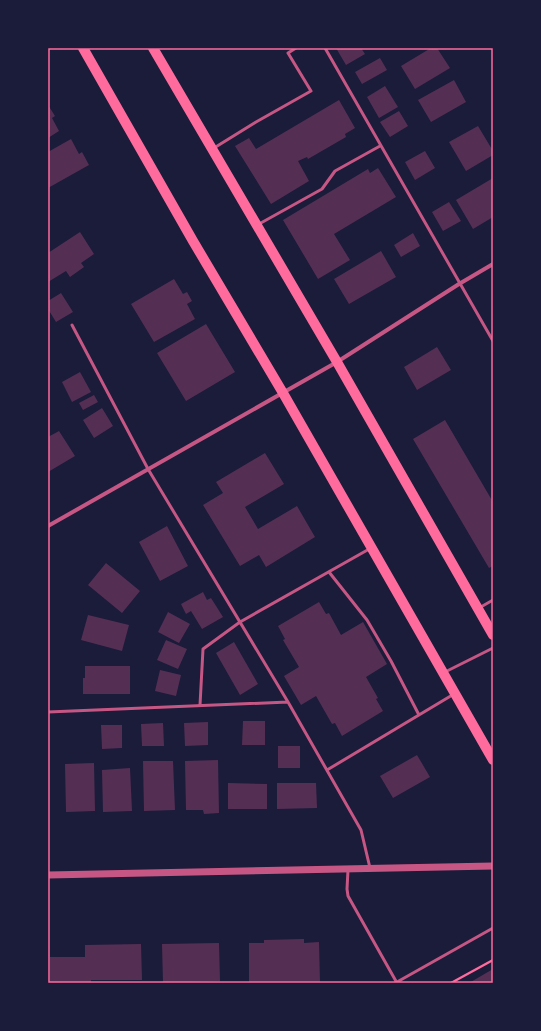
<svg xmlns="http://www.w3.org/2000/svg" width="541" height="1031" font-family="'Alegreya Sans',sans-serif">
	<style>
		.building { fill: #542f53 }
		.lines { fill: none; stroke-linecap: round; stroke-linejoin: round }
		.path { stroke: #ff6b9d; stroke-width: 2.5 }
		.service { stroke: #c65784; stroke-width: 3 }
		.minor { stroke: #c65784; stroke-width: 4 }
		.tertiary { stroke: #c65784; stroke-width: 7 }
		.primary { stroke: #ff6b9d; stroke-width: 10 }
		.neatline { fill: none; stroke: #ff6b9d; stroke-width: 1.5 }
	</style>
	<rect width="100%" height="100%" fill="#1b1b3a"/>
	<path class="building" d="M336 48H361L365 54 346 65Z
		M431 48H437L450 68 415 89 401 66Z
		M380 58 387 70 362 84 355 72Z
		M454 80 466 102 431 122 418 100Z
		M385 86 398 107 379 118 367 97Z
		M339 100 355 128 345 134 346 137 308 159 307 157 298 161 309 181 271 204 235 146 249 138 256 149Z
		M48 105 55 116 52 118 59 131 48 138Z
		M399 111 408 126 390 137 380 122Z
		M478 126 493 151V155L466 171 449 142Z
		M71 139 79 154 82 152 89 165 48 188V152Z
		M425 151 435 168 415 180 405 162Z
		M378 168 396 197 334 234 350 260 318 279 283 220 368 169 370 173Z
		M493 178V217L473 229 456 200Z
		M449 202 461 221 443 231 432 212Z
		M80 232 94 254 81 263 84 267 70 277 66 271 48 282V253Z
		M413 233 420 246 401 257 394 245Z
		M381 251 396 277 349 304 334 279Z
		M174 279 183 294 187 292 192 301 187 304 195 319 154 342 131 304Z
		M61 293 73 312 56 322 48 309V301Z
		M206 324 235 372 186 401 157 353Z
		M437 347 451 370 417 390 404 367Z
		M80 372 91 392 72 402 62 382Z
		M94 395 98 402 83 410 79 403Z
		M102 408 113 426 94 438 83 420Z
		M445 420 493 502V566L489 568 413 439Z
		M59 431 75 456 48 472V437Z
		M265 453 284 484 245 507 258 529 297 506 315 537 266 567 259 555 240 566 203 505 223 493 216 482Z
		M167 526 188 566 160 581 139 542Z
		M106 563 140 591 122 613 88 585Z
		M203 592 207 600 211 598 223 617 202 629 191 611 186 614 181 604Z
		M319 602 326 614 329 613 341 635 363 622 387 664 366 677 378 698 376 699 383 711 342 736 335 723 332 724 316 696 301 705 284 676 299 667 283 640 285 639 278 626Z
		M168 612 190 624 179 643 158 632Z
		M88 615 129 625 122 651 81 640Z
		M166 640 187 649 178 669 157 660Z
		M234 642 258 684 240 695 216 653Z
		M85 666H130V694H83V678H85Z
		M160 670 181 675 176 696 155 691Z
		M243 721H265V745H242Z
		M208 722V745L185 746 184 723Z
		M163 723 164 746H142L141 724Z
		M101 725H122V748L102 749Z
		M278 746H300V768H278Z
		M417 755 430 777 393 798 380 776Z
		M218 760 219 813 204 814 203 810H186L185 761Z
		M143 761H173L175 810 144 811Z
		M94 763 95 811 66 812 65 764Z
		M130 768 132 811 103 812 102 770Z
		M228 783 267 784V809H228Z
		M277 783H316L317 808 277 809Z
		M304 939V943L319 942 320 983H249V943H264V940Z
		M219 943 220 981 163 983 162 944Z
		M141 944 142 980H91V983H50V957H85V945Z
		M493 969V983H469Z"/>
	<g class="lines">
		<path class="path" d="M451 983 493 960"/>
		<path class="service" d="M325 48 493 341
			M214 148 256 122 311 91 288 53 296 48
			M259 224 322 189 335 171 380 146
			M72 325 148 469 288 702 361 830 370 868
			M329 572 367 620 391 661 419 715
			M479 608 493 600
			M445 672 493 648
			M200 705 203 649 240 622 371 548
			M48 712 288 702
			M327 770 454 694
			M348 870 347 889 348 896 397 983
			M397 982 493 928"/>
		<path class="minor" d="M48 526 337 362 459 284 493 264"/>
		<path class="tertiary" d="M48 875 493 866"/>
		<path class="primary" d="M83 48 193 241 283 393 493 760
			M153 48 337 362 493 635"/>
	</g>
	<rect width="541" height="1031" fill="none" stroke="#1b1b3a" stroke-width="98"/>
	<rect x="49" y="49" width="443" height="933" class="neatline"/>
</svg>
